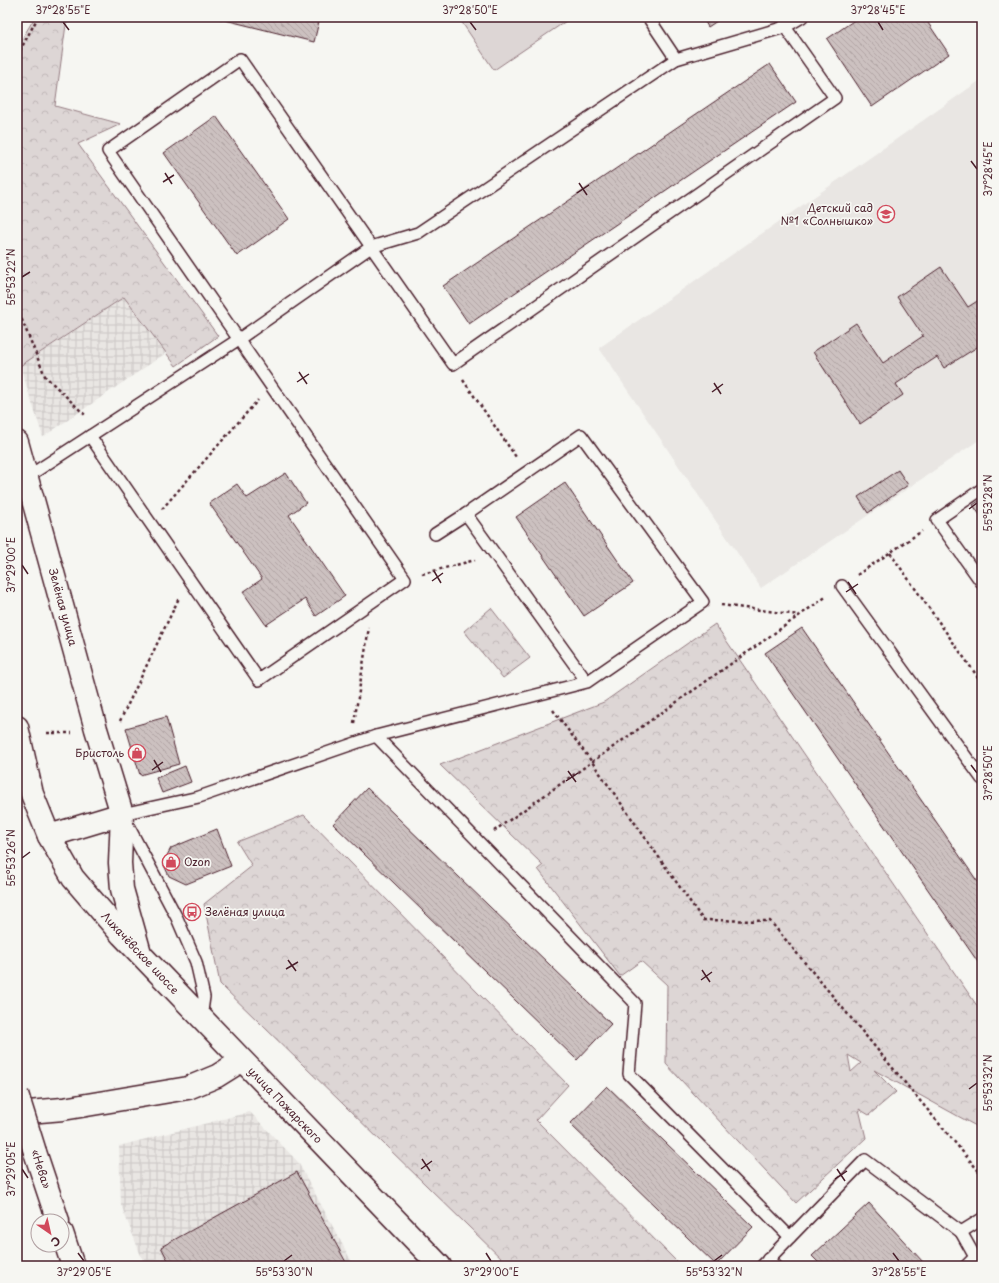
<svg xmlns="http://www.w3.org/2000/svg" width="999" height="1283" viewBox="0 0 999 1283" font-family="'Playpen Sans',sans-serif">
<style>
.built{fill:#e9e6e3}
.industrial{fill:url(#industrial-grid)}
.grass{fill:#ddd6d5;stroke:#947a80}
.forest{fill:url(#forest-crowns);stroke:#947a80;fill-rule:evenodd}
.building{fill:url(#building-back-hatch);stroke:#4a1f2b}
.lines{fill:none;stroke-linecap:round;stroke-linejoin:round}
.service-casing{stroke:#4a1f2b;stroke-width:14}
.minor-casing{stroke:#4a1f2b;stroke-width:25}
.tertiary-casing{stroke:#4a1f2b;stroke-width:25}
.motorway-casing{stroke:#4a1f2b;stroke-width:25}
.path{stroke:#4a1f2b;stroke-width:2.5;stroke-dasharray:3 3;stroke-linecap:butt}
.service{stroke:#f6f6f2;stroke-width:11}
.minor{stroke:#f6f6f2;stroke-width:22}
.tertiary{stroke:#f6f6f2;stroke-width:22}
.motorway{stroke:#f6f6f2;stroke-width:22}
.motorway-bridge-casing{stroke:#4a1f2b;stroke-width:25;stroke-linecap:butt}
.motorway-bridge{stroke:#f6f6f2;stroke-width:22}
.ticks{fill:none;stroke:#4a1f2b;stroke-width:1.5}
.labels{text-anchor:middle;stroke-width:3.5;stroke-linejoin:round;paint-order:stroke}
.poi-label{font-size:11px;fill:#4a1f2b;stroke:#f6f6f2;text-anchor:end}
.street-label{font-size:11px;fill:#4a1f2b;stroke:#f6f6f2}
.neatline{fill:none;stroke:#4a1f2b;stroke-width:1.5}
.ticks-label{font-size:10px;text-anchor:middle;fill:#4a1f2b}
</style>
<defs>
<pattern id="industrial-grid" width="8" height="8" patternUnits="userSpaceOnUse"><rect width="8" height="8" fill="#e9e6e3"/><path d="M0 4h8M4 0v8" fill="none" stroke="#c9c5c3"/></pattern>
<pattern id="forest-crowns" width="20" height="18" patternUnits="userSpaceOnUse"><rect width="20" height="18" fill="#ddd6d5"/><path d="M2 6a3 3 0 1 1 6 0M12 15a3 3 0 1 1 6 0" fill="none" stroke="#bfb7b7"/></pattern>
<pattern id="building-back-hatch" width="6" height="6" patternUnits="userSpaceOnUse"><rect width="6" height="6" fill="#ccc1c0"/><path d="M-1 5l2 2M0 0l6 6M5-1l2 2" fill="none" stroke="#b1a5a5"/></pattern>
</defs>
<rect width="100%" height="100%" fill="#f6f6f2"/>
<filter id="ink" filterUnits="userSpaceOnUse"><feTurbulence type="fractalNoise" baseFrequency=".025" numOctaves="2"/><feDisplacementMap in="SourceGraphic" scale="8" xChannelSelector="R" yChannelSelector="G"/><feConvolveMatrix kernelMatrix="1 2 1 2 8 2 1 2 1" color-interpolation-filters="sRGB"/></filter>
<g filter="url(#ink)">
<path class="built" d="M982,79V438L761,588L599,348Z"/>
<g class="industrial">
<path d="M124,297L166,353L43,437L20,366Z"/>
<path d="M250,1112L298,1162L354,1266H145L121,1205L119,1146Z"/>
</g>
<path class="grass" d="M467,17H572L494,70L461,21Z"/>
<g class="forest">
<path d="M35,17H67L55,106L121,124L78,144L218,336L176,366L124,297L20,366L17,354V47Z"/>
<path d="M491,608L530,658L503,678L464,631Z"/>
<path d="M715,624L982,1013V1125L976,1126L874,1070L896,1092L869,1115L859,1109L866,1138L796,1203L666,1064L667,985L641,961L620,976L538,869L543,865L440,765L604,702ZM848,1055L861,1063L851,1072Z"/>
<path d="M304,815L568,1085L536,1120L681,1266H509L220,984L204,904L252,866L237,842Z"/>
</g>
<g class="building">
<path d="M213,17H320L314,42Z"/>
<path d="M702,17H723L708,27Z"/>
<path d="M859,17H924L949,54L872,107L827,39Z"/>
<path d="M770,64L796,102L469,324L443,286Z"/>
<path d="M216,116L289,219L237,256L164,153Z"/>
<path d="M941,267L968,307L982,298V344L944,368L937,357L896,384L903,395L860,424L813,352L856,323L883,363L923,336L897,297Z"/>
<path d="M898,470L908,485L868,513L858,497Z"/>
<path d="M286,473L306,503L289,515L345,596L316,616L305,599L266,625L243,592L262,579L209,503L237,484L247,498Z"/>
<path d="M565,483L633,583L584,616L516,517Z"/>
<path d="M982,499V518L973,505Z"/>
<path d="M802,628L982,888V968L765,653Z"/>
<path d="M166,717L179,764L140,775L126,728Z"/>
<path d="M185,766L191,782L162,793L156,778Z"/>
<path d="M367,788L611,1024L577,1060L333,824Z"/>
<path d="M217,829L231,866L186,884L169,876L163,863L171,848Z"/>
<path d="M607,1086L753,1227L716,1265L570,1124Z"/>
<path d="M297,1172L348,1266H171L161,1247Z"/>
<path d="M869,1203L923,1262L918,1266H822L812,1256Z"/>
</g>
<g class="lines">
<defs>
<g id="service">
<path d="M648,17L676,59"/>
<path d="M90,436L259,680L405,579L108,151L240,59L453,364L835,98L785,27V17"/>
<path d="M27,477L239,339L371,247L418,233L676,59L785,27L802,17"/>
<path d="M982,489L937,520L982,583"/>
<path d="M435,534L466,514"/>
<path d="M842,586L982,779"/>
<path d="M376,736L635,1003L629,1074L790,1237"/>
<path d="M201,1018L204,997L196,962L177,918L122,814L199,797L376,736L587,682L703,602L581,435L466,514L587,682"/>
<path d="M982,1219L961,1232L975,1257L982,1265"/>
<path d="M768,1259L775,1266"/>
<path d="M762,1266L865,1160L961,1232"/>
<path d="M966,1266L975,1257"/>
</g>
<g id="minor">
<path d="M17,442L96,729L122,814L120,863L122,889L140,953"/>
<path d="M49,836L122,814"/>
</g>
<g id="tertiary">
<path d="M17,727L32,794L49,836L73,878L122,935L440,1266"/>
<path d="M17,1113L63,1109L188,1088L217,1076L241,1061"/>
</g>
<g id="motorway">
<path d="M35,1152L58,1221"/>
<path d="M62,1233L73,1266"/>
</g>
</defs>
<use href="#service" class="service-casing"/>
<use href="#minor" class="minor-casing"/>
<use href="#tertiary" class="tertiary-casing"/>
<use href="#motorway" class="motorway-casing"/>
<g class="path">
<path d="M17,56L38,17"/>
<path d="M17,308L45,376L86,416"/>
<path d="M463,380L516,457"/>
<path d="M162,509L258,400"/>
<path d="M890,553L982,683"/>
<path d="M422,574L475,560"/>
<path d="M857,575L922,531"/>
<path d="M721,605L799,615"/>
<path d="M553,710L592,762L703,920L770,921L982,1175"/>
<path d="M120,721L179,598"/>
<path d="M354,723L369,627"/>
<path d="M47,733H72"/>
<path d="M494,831L827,596"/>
</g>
<use href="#service" class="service"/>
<use href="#minor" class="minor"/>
<use href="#tertiary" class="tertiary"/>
<use href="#motorway" class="motorway"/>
<defs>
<path id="motorway-bridge" d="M17,1094L35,1152"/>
</defs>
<use href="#motorway-bridge" class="motorway-bridge-casing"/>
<use href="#motorway-bridge" class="motorway-bridge"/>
</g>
</g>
<path class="ticks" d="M63,22L69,30M470,22L476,30M878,22L883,30M971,161L977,169M165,173L172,184M163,182L174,175M579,183L587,195M577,193L589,185M22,277L30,272M299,372L307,384M297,382L309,374M714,383L721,394M712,392L723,384M969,509L977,503M22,565L28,574M434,571L441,583M432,581L443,573M848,582L856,594M846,592L858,584M154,760L161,772M971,765L977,773M152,770L163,762M568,771L576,782M566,781L578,773M22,858L30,852M288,960L296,971M286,969L298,962M702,970L710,982M701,980L712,972M969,1089L977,1083M422,1159L430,1171M22,1169L28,1178M421,1169L432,1161M837,1169L845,1181M835,1179L847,1171M78,1253L84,1261M486,1253L491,1261M893,1253L899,1261M284,1261L292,1255M714,1261L722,1255"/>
<defs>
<symbol id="school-ring" viewBox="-11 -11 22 22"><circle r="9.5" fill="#f6f6f2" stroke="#d1495b" stroke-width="1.5"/><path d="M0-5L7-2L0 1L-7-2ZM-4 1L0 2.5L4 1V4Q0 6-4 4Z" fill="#d1495b"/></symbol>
<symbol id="shop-ring" viewBox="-11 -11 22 22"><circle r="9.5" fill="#f6f6f2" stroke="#d1495b" stroke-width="1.5"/><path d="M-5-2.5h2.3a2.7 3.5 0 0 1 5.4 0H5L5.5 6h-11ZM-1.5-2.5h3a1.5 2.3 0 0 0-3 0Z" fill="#d1495b"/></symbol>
<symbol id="bus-ring" viewBox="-11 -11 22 22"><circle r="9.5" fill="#f6f6f2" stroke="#d1495b" stroke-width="1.5"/><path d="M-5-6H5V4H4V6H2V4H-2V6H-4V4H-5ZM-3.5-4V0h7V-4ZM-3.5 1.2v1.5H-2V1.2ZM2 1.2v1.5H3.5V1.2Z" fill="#d1495b"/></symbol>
</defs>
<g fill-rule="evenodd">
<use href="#school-ring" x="876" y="204" width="20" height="20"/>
<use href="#shop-ring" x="127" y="743" width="20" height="20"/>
<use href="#shop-ring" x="161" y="852" width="20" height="20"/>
<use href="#bus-ring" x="182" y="902" width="20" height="20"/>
</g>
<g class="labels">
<g class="poi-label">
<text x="873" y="212">Детский сад<tspan x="873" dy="13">№1 «Солнышко»</tspan></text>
<text x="124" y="757">Бристоль</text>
<text x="184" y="866" text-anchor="start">Ozon</text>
<text x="205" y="916" text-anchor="start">Зелёная улица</text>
</g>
<g class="street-label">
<text transform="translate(63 607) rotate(75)" y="4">Зелёная улица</text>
<text transform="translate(140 953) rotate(47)" y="4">Лихачёвское шоссе</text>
<text transform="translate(285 1105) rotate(46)" y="4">улица Пожарского</text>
<text transform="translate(41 1169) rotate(72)" y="4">«Нева»</text>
</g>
</g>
<rect width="999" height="1283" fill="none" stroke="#f6f6f2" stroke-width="44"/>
<g transform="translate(50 1233) rotate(146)"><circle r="19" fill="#f6f6f2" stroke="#b1a0a2"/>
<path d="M0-3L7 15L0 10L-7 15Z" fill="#d1495b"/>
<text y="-6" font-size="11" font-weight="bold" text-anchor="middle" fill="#4a1f2b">С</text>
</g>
<rect x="22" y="22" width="955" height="1239" class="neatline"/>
<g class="ticks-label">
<text x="63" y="14">37°28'55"E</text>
<text x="470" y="14">37°28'50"E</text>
<text x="878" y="14">37°28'45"E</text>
<text transform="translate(988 169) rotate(-90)" y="4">37°28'45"E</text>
<text transform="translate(11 277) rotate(-90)" y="4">55°53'22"N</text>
<text transform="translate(988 503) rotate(-90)" y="4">55°53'28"N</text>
<text transform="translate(11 565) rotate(-90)" y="4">37°29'00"E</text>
<text transform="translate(988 773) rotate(-90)" y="4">37°28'50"E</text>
<text transform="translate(11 858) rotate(-90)" y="4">55°53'26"N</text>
<text transform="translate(988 1083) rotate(-90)" y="4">55°53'32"N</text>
<text transform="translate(11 1169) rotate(-90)" y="4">37°29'05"E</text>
<text x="84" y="1276">37°29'05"E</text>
<text x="284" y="1276">55°53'30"N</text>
<text x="491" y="1276">37°29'00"E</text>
<text x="714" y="1276">55°53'32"N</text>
<text x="899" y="1276">37°28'55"E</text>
</g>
</svg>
